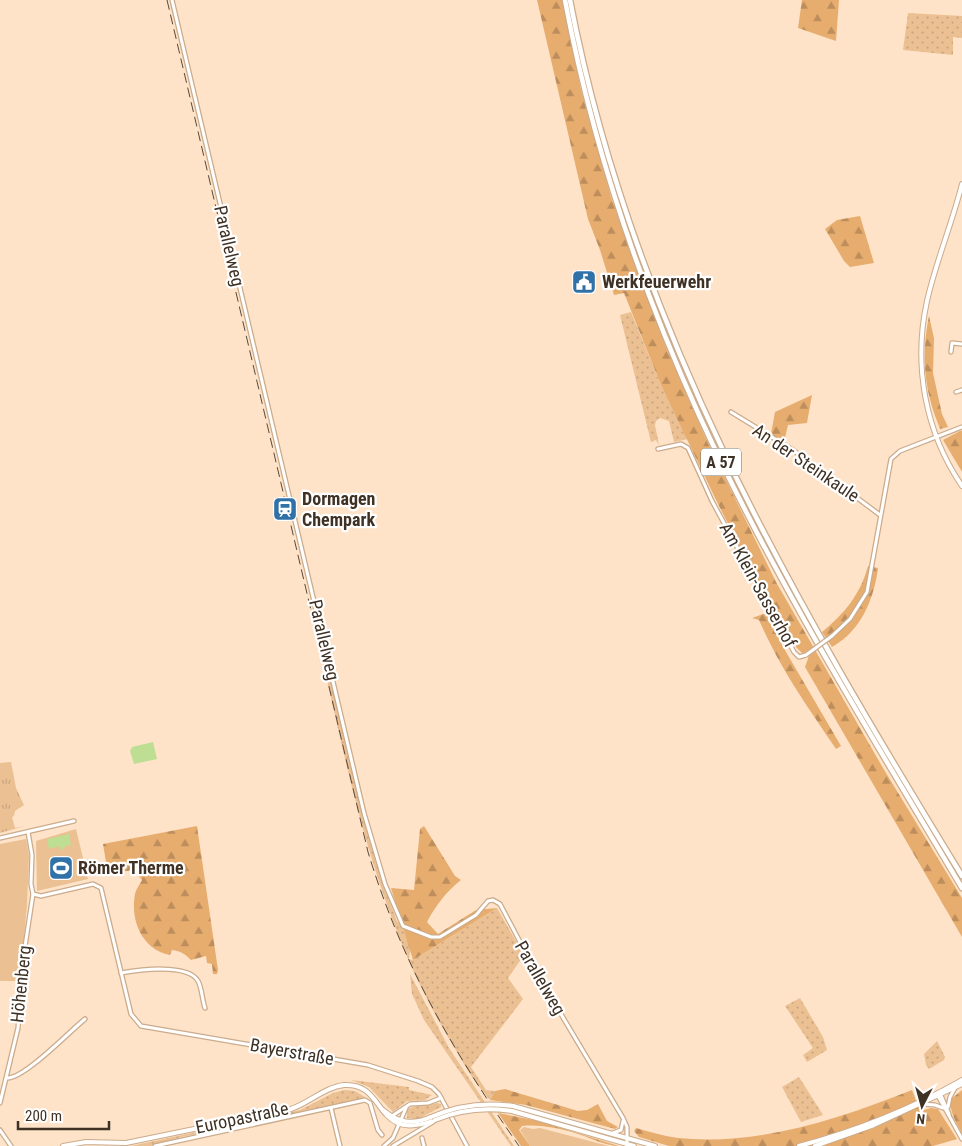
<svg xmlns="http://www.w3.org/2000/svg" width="962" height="1146" viewBox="0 0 962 1146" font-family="'Roboto Condensed',sans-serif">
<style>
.grass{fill:url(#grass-dots)}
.forest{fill:url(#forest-firs)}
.park{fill:url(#park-tufts)}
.garden{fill:#ebc093}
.water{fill:#bede93}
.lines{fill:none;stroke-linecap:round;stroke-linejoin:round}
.minor-casing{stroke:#cbab8b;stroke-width:5.5}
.major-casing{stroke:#cbab8b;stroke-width:6}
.highway-casing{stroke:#cbab8b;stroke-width:7}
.minor{stroke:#fff;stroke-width:3}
.major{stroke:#fff;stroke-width:4}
.highway{stroke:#fff;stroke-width:4.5}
.rail{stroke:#58493a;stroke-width:1;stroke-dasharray:10 5;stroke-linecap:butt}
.minor-bridge-casing{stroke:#cbab8b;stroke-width:5.5;stroke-linecap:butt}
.major-bridge-casing{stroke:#cbab8b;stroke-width:6;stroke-linecap:butt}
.minor-bridge{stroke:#fff;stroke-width:3}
.major-bridge{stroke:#fff;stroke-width:4}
.labels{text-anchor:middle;stroke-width:4.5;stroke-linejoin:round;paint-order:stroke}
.shield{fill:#fff;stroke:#797066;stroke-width:1}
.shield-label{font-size:16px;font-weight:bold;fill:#3f3225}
.street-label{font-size:18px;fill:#3f3225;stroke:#fff}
.poi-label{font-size:18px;font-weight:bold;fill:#3f3225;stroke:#fff;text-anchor:start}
</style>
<defs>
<pattern id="grass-dots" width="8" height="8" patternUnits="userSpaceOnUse" patternTransform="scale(1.25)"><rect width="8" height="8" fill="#ebc093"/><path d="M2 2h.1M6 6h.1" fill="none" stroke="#cba57f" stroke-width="1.8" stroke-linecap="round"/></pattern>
<pattern id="forest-firs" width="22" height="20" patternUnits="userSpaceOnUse" patternTransform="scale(1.25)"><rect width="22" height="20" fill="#e7ad6f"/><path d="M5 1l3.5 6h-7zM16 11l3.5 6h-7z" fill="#bd8d5b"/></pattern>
<pattern id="park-tufts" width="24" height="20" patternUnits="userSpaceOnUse" patternTransform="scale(1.25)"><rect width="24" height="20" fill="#ebc093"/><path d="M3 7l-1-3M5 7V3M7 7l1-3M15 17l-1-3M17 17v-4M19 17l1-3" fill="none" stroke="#cba57f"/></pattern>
</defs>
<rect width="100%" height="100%" fill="#fee3c8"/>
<g class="grass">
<path d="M908,13L962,16V38L953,37V55L903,50Z"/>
<path d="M631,312L661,385L688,439L674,442L669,421L660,418L656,421L655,425L659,445L656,440L651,442L620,315Z"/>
<path d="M315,608L363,813L383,884L397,921L404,929L413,932L409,959L413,960L497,908L524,955L508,978L523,999L471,1067L486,1090L495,1091L490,1100C473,1082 461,1058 448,1037C370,906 345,755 311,609Z"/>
<path d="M410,974L449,1048L514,1146H511L424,1020L412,994Z"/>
<path d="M800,998L823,1037L827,1050L807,1062L803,1055L813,1048L785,1006Z"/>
<path d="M937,1041L945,1057L944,1060L929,1069L926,1065L924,1054Z"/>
<path d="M799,1077L823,1115L801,1122L782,1087Z"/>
<path d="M351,1080L409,1087V1090L432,1095L425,1100L407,1101L393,1112L369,1087Z"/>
<path d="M344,1090L355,1091L368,1099L181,1137L151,1146H94H131L300,1110L333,1093Z"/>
<path d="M437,1103L441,1104V1107L418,1119L432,1115L419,1120L407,1118V1110C412,1105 427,1106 437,1103Z"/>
</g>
<g class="forest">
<path d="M537,0H562L581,90L611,197L666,347L707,441L776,582L883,768L962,898V937L805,667L811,650L802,653L796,647L763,593L717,502L661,385L624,293L614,295L600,250L588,219Z"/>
<path d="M802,0H839L836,41L798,28Z"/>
<path d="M860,216L874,263L850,267L844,261L825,229L837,220Z"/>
<path d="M929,316L934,338L933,373L942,414L948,427L940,429C937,420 933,412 931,403C923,375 923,344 929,316Z"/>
<path d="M812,395L807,423L788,425L784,442L771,434L775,412Z"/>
<path d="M960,431H962V472L943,440Z"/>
<path d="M868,566L878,568C874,599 861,631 832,647L822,632C845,613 860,595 868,566Z"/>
<path d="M766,613L786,652L841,746L836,749C806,704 781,670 759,620L752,618Z"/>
<path d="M197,826L218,970L217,974H213L212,964L207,963L206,956L191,960C185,954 181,951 172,950L170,955C142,950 130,920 135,894C136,889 140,884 142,880L133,870L108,874L103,844Z"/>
<path d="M424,826L455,876L461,880C446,892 436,905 427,922L438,934L476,910L497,908L413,960L391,888L414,890L420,829Z"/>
<path d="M505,1089L578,1111L587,1110L598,1104L607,1121L618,1127L615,1129L526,1105L490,1100L495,1091Z"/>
<path d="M912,1090L920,1111L931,1108L938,1109L957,1139L933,1146H669L639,1137L634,1131L636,1128C650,1132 664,1136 678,1138C759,1146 839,1119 912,1090Z"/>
<path d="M962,1090V1133C956,1123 950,1112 950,1100Z"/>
<path d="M498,1113L539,1121L619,1146C606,1146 593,1139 581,1135C563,1129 541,1124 522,1126L519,1130L530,1146H521Z"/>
</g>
<path class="park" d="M11,762L16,788L24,805L15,811L14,816L12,817L15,828L25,826L0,833V763Z"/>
<g class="garden">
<path d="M76,829L88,879L37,891L36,841Z"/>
<path d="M26,839L29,856L27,905L20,981H0V844Z"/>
<path d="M524,1127L533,1129L540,1128L609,1146H530L520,1130Z"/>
</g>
<g class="water">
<path d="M153,742L157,759L134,764L130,751L132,747Z"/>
<path d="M69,834L71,846L67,845L61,851L60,846L49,849L47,839Z"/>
</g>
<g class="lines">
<defs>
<g id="minor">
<path d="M172,0L364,813L385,884L403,926L431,937H440L476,915L488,901L493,900L500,904L537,974L623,1118L627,1127V1146"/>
<path d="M951,352L952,343L962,344"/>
<path d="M956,392L962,390"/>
<path d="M731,412L793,450L880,515"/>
<path d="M658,449L681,444L688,448L712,501L794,652L799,657L806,655"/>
<path d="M832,636L850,619L867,592L891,459L900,451L962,427"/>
<path d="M28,832L32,855L31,884L33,894"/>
<path d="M0,838L74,821"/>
<path d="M33,894L41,896L93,884L101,888L131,1014L141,1026L368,1065L418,1081L432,1087L439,1094L467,1146"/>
<path d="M121,973C138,970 188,963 198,981C202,988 202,999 205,1008"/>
<path d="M7,1078C24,1079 70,1031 85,1019"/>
<path d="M940,1093L949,1114"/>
<path d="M937,1094L962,1139"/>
<path d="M0,1103L18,1028L24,953L33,894"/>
<path d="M922,1104L935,1105L943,1108"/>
<path d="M948,1107L950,1097L955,1088"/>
<path d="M331,1108L340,1146"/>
<path d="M392,1116L410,1104L428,1103L441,1098"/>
<path d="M0,1130L11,1146"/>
<path d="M613,1133L621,1130L623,1121"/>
<path d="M422,1138L424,1146"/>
<path d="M155,1146L365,1100L370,1103L378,1130L382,1135"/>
<path d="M384,1146L393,1138L406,1108"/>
<path d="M393,1146L433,1122"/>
</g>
<g id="major">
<path d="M962,184C952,224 936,261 927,301C913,365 925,432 962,486"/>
<path d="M513,1106L655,1146"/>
<path d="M383,1110C399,1123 412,1125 431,1117"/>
<path d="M512,1111L634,1146"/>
<path d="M63,1146L86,1142L126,1143L291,1109C309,1103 325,1087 344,1085C388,1082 373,1144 435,1120"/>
<path d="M799,1146C855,1131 911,1109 962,1080"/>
<path d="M815,1146L874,1125L962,1084"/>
</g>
<g id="highway">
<path d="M565,0C592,143 639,283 699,415C774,579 870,733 962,888"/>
<path d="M570,0C632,325 792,598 962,876"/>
</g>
</defs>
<use href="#minor" class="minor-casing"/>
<use href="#major" class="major-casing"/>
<use href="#highway" class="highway-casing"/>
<use href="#minor" class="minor"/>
<use href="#major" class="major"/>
<use href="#highway" class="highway"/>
<path class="rail" d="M167,0L368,852C402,964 452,1050 519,1146"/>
<defs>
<path id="minor-bridge" d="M806,655L832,636"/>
<g id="major-bridge">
<path d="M431,1117C458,1105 484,1102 513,1106"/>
<path d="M435,1120C461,1109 485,1107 512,1111"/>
</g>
</defs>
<use href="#minor-bridge" class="minor-bridge-casing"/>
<use href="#major-bridge" class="major-bridge-casing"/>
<use href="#minor-bridge" class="minor-bridge"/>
<use href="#major-bridge" class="major-bridge"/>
</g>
<defs>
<symbol id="civic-square" viewBox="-11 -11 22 22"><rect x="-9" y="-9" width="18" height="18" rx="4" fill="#3071a7" stroke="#fff"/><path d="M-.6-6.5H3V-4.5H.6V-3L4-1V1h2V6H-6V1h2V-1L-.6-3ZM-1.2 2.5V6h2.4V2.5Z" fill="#fff"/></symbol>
<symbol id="station-square" viewBox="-11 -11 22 22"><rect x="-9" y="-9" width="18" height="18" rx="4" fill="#3071a7" stroke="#fff"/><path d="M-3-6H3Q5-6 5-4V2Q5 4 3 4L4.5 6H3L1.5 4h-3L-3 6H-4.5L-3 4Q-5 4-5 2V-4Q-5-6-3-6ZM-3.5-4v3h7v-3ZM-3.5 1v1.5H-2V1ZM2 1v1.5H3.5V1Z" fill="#fff"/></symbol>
<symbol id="stadium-square" viewBox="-11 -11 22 22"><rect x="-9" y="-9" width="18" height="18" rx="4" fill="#3071a7" stroke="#fff"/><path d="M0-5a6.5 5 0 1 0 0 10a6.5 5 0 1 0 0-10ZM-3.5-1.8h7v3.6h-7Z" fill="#fff"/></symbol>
</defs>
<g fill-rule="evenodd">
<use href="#civic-square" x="570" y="268" width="28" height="28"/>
<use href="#station-square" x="271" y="495" width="28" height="28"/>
<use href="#stadium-square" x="47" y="854" width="28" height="28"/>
</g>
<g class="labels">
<rect class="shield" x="701" y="448.5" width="40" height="27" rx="4"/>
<g class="shield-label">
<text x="721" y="468">A 57</text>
</g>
<g class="street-label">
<text transform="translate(229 246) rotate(77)" y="6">Parallelweg</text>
<text transform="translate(806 463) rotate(34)" y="6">An der Steinkaule</text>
<text transform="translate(758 585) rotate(61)" y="6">Am Klein-Sasserhof</text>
<text transform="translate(324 640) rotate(77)" y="6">Parallelweg</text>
<text transform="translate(540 978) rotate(60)" y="6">Parallelweg</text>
<text transform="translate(21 984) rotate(-84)" y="6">Höhenberg</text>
<text transform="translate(292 1052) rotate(10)" y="6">Bayerstraße</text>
<text transform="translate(242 1118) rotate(-12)" y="6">Europastraße</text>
</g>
<g class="poi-label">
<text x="602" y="288">Werkfeuerwehr</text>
<text x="302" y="505">Dormagen<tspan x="302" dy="21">Chempark</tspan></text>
<text x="78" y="874">Römer Therme</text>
</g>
</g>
<g transform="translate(922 1106) rotate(186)" stroke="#ffffff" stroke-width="4" paint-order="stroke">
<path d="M0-4L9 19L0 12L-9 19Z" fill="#3f3225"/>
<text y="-8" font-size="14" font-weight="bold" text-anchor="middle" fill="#3f3225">N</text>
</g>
<path d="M18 1121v8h91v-8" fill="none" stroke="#3f3225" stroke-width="2.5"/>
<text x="25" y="1121" font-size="15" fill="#3f3225" stroke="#ffffff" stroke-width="4" paint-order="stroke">200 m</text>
</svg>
